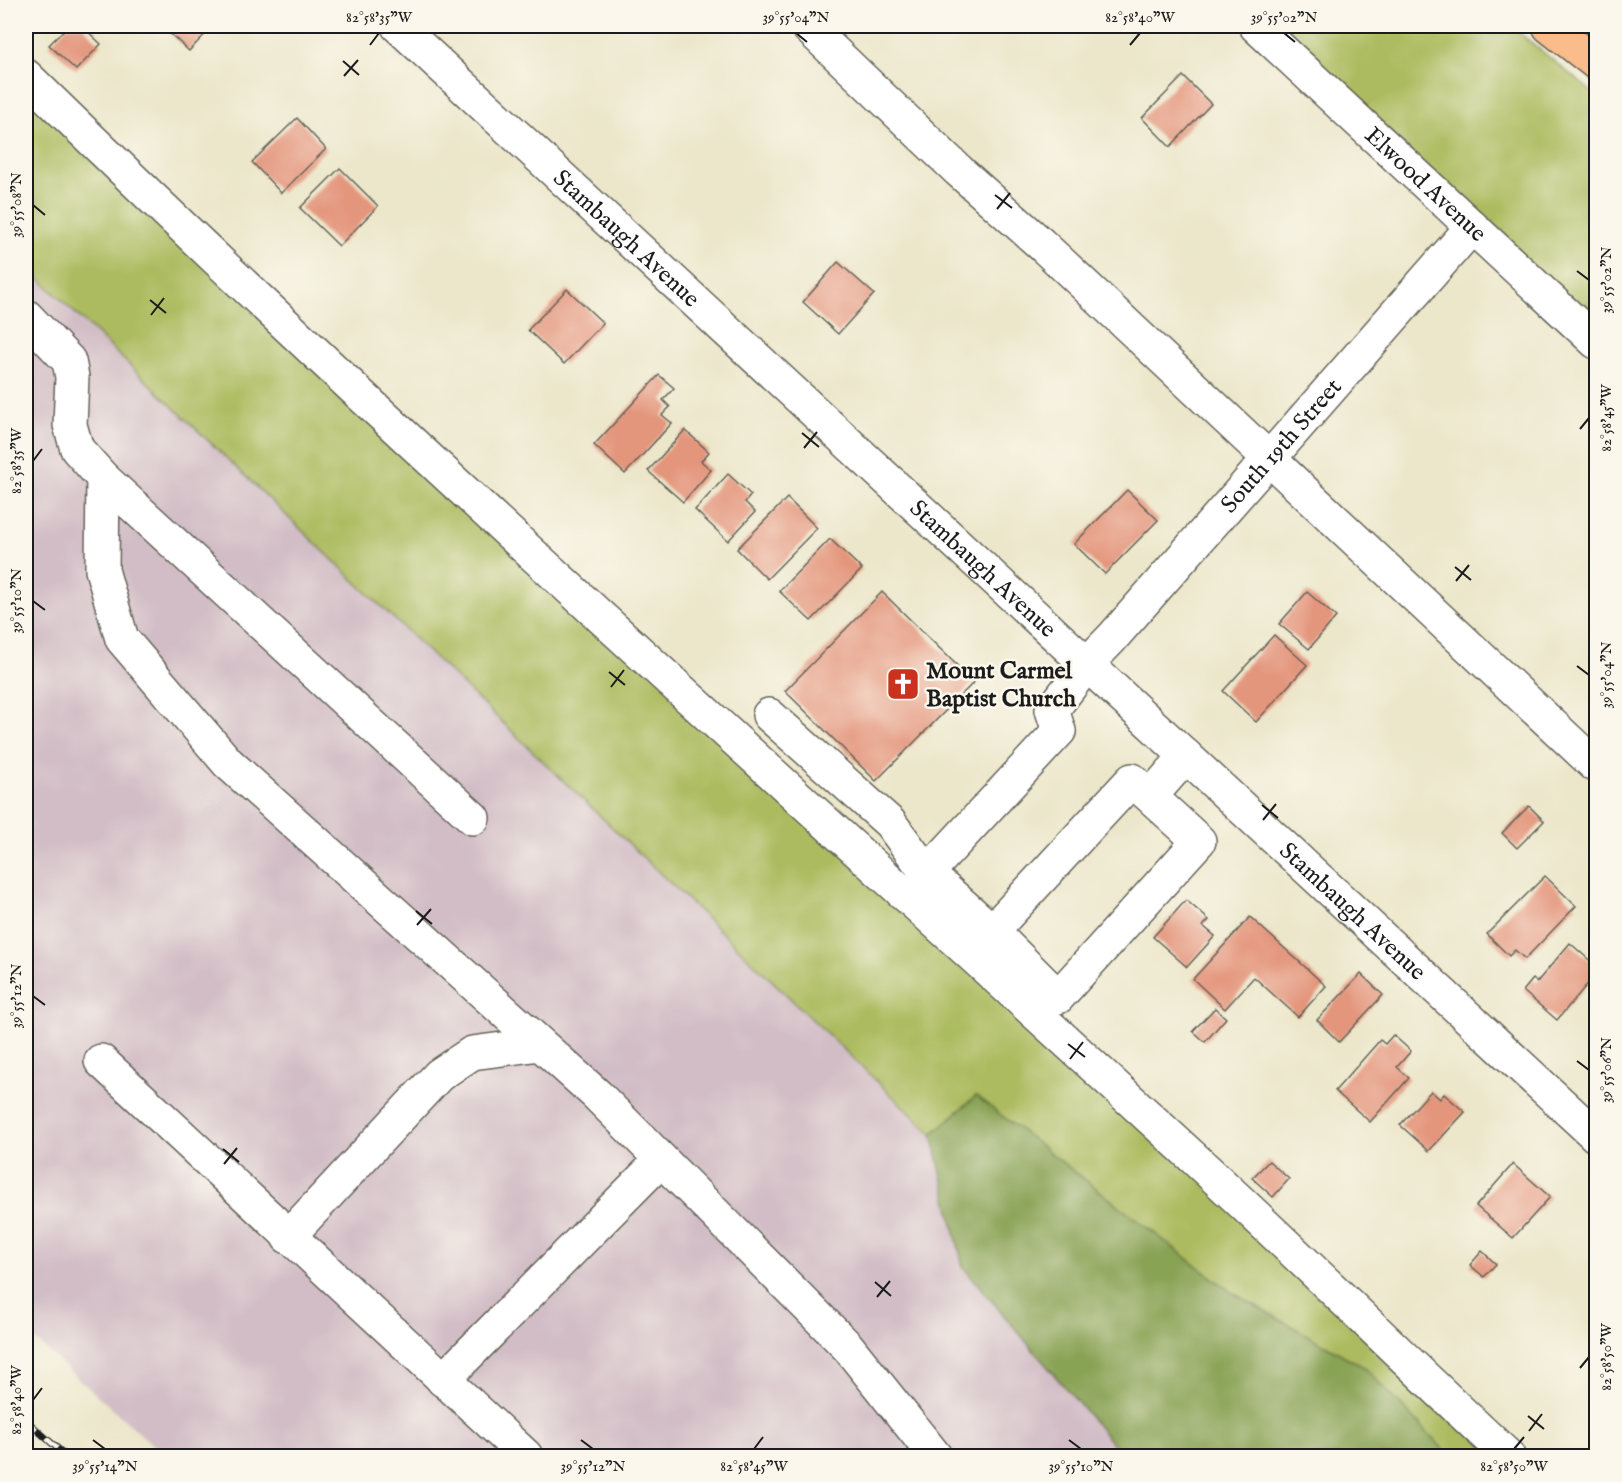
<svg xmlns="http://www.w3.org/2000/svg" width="1622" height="1482" viewBox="0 0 1622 1482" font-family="'IM FELL English',serif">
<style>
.industrial{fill:#d2bdc6}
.green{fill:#acbb5e;stroke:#646c3d;stroke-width:1.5}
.forest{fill:#89a355;stroke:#526038;stroke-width:1.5}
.building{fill:#e4967d}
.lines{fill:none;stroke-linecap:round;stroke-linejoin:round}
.minor-casing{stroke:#656359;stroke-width:36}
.highway-casing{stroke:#656359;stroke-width:36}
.minor{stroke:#fff;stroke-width:33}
.highway{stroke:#f9bc8a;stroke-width:33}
.rail-casing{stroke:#1c1c1c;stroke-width:7}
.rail{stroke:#fbf7ec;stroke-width:4.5;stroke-dasharray:14;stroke-linecap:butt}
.ticks{fill:none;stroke:#1c1c1c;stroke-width:2}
.labels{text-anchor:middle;stroke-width:5;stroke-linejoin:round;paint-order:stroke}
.street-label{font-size:24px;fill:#1c1c1c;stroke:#fbf7ec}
.poi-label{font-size:24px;font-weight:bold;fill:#1c1c1c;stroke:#fbf7ec;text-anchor:start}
.neatline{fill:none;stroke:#1c1c1c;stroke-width:2}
.ticks-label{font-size:15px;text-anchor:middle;fill:#1c1c1c}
</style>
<rect width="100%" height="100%" fill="#fbf7ec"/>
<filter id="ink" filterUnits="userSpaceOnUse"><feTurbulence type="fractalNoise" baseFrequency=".0167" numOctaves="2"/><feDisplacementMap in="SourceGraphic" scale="12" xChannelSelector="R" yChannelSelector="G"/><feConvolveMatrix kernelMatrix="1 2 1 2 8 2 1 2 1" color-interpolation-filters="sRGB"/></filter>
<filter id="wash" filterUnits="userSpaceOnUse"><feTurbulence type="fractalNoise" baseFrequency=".008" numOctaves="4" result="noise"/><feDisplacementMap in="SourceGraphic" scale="24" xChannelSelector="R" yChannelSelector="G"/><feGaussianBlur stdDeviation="1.35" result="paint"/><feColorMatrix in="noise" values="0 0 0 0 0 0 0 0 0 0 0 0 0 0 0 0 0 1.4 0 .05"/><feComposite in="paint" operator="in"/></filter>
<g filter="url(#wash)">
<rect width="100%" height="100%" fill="#ece7cb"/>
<path class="industrial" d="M26,266L932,1134L963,1267L1123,1456H165L26,1332Z"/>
<g class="green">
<path d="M1275,26H1511L1596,95V324Z"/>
<path d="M26,75L1506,1456H1450L1364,1367L1231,1292L976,1096L932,1134L26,266Z"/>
</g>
<path class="forest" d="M976,1096L1231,1292L1364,1367L1450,1456H1123L963,1267L932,1134Z"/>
<g id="blocks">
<g class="building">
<path d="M68,26H82L101,44L76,70L49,45Z"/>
<path d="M162,26H213L189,51Z"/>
<path d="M1183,76L1211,104L1170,147L1142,118Z"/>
<path d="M297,118L326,149L281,193L252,162Z"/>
<path d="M340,168L378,206L339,246L300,208Z"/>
<path d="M838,262L874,294L838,334L803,302Z"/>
<path d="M567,289L603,323L564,364L528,330Z"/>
<path d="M659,375L674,388L663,400L670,407L662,415L672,423L625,474L594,445Z"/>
<path d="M685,430L709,452L701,461L711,470L683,502L648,471Z"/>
<path d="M728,474L751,495L745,502L755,512L728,541L695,510Z"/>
<path d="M1127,490L1158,520L1105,574L1074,544Z"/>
<path d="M787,498L817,528L767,579L737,549Z"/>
<path d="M830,539L862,569L811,621L779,591Z"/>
<path d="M882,592L974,682L876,781L785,691Z"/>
<path d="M1307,592L1336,617L1309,649L1279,624Z"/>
<path d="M1274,635L1307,665L1256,722L1223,691Z"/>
<path d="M1529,806L1544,821L1517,848L1502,833Z"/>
<path d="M1545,876L1576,906L1525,959L1515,950L1509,956L1487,934Z"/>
<path d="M1186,900L1209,920L1203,926L1215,936L1187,967L1153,937Z"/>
<path d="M1250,917L1326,986L1298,1017L1254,977L1225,1009L1193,979Z"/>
<path d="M1570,943L1596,966V974L1557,1020L1523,991L1533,979L1537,982Z"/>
<path d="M1361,974L1383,995L1339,1042L1317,1020Z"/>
<path d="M1215,1008L1226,1018L1205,1042L1193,1031Z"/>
<path d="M1393,1035L1411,1051L1397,1067L1409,1078L1370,1122L1335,1091L1380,1040L1385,1044Z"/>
<path d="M1431,1091L1440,1099L1444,1094L1465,1112L1429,1151L1400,1125Z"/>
<path d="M1269,1161L1289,1179L1273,1197L1252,1178Z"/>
<path d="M1513,1164L1550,1197L1513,1238L1476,1206Z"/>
<path d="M1482,1251L1496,1264L1484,1277L1470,1265Z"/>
</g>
</g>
</g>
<g filter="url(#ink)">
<use href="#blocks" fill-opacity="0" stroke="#656359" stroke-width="1.5"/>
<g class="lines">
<defs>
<g id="minor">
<path id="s1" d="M398,26L1596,1136"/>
<path d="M807,26L959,171L1041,244L1596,766"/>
<path id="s2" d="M1256,26L1596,342"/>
<path d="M26,76C407,448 806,802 1198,1162C1303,1259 1404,1359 1508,1456"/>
<path d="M26,316L69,361L72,377L70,425L77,449L103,478L473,818"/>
<path d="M103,478L102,570L122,639L228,763L597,1095L848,1347L935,1456"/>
<path d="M769,715L890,823L927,873L992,931L1058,997L1199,841L1132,780L992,931"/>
<path d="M1151,796L1186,756"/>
<path id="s3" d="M927,873L1059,731L1052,710L1088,663L1112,638L1472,227"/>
<path d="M101,1061L526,1456"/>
<path d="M288,1237L439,1075L472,1053L540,1044"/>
<path d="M443,1380L661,1160"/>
</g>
<path id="highway" d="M1549,26L1596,63"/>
</defs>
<use href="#minor" class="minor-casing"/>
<use href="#highway" class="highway-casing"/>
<use href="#minor" class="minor"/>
<use href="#highway" class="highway"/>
<defs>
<g id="rail">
<path d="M26,1420L66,1456"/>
<path d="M26,1447L35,1456"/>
</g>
</defs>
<use href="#rail" class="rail-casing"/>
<use href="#rail" class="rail"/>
</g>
</g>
<path class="ticks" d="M796,33L807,42M1284,33L1295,42M370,45L379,33M1130,45L1140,33M343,61L359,75M344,76L358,60M995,195L1012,208M33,205L45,215M997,209L1010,193M1577,271L1589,280M150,300L166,313M151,315L164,298M1580,429L1589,418M802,433L819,447M804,448L817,432M33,461L42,449M1455,567L1471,580M1456,581L1469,565M33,601L45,610M1577,666L1589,675M609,672L625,685M611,687L624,670M1262,805L1278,818M1263,820L1276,804M416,911L432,924M417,925L431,909M33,996L45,1005M1068,1044L1085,1057M1070,1059L1083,1042M1577,1061L1589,1070M223,1149L239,1162M224,1164L237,1148M875,1282L891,1296M877,1297L890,1281M1580,1368L1589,1357M33,1400L42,1388M1528,1416L1544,1429M1529,1431L1542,1414M93,1440L105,1449M581,1440L593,1449M1069,1440L1081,1449M754,1449L763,1437M1514,1449L1524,1437"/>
<defs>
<symbol id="church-square" viewBox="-11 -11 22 22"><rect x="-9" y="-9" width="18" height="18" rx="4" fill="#c8321e" stroke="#fbf7ec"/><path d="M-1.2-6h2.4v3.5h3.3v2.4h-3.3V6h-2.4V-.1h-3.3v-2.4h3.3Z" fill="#fff"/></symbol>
</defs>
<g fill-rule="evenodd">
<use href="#church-square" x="884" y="665" width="38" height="38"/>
</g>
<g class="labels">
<g class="street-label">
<text dy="8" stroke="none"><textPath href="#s2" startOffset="232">Elwood Avenue</textPath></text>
<text dy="8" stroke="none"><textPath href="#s1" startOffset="312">Stambaugh Avenue</textPath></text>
<text dy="8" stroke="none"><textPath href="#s3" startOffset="566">South 19th Street</textPath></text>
<text dy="8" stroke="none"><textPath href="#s1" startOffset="798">Stambaugh Avenue</textPath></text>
<text dy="8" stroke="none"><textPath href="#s1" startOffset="1302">Stambaugh Avenue</textPath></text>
</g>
<g class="poi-label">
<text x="926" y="678">Mount Carmel<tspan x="926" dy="28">Baptist Church</tspan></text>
</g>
</g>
<rect width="1622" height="1482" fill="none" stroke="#fbf7ec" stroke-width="66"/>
<rect x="33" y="33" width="1556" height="1416" class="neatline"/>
<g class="ticks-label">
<text x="379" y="22">82°58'35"W</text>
<text x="796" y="22">39°55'04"N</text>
<text x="1140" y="22">82°58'40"W</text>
<text x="1284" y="22">39°55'02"N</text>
<text transform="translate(16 205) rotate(-90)" y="5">39°55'08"N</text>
<text transform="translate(1606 280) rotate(-90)" y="5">39°55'02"N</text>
<text transform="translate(1606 418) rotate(-90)" y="5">82°58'45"W</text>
<text transform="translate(16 461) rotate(-90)" y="5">82°58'35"W</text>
<text transform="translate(16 601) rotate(-90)" y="5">39°55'10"N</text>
<text transform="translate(1606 675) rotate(-90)" y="5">39°55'04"N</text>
<text transform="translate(16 996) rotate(-90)" y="5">39°55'12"N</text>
<text transform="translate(1606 1070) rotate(-90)" y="5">39°55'06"N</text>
<text transform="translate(1606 1357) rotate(-90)" y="5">82°58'50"W</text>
<text transform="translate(16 1400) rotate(-90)" y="5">82°58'40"W</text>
<text x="105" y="1471">39°55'14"N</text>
<text x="593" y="1471">39°55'12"N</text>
<text x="754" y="1471">82°58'45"W</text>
<text x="1081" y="1471">39°55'10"N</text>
<text x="1514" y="1471">82°58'50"W</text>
</g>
</svg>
